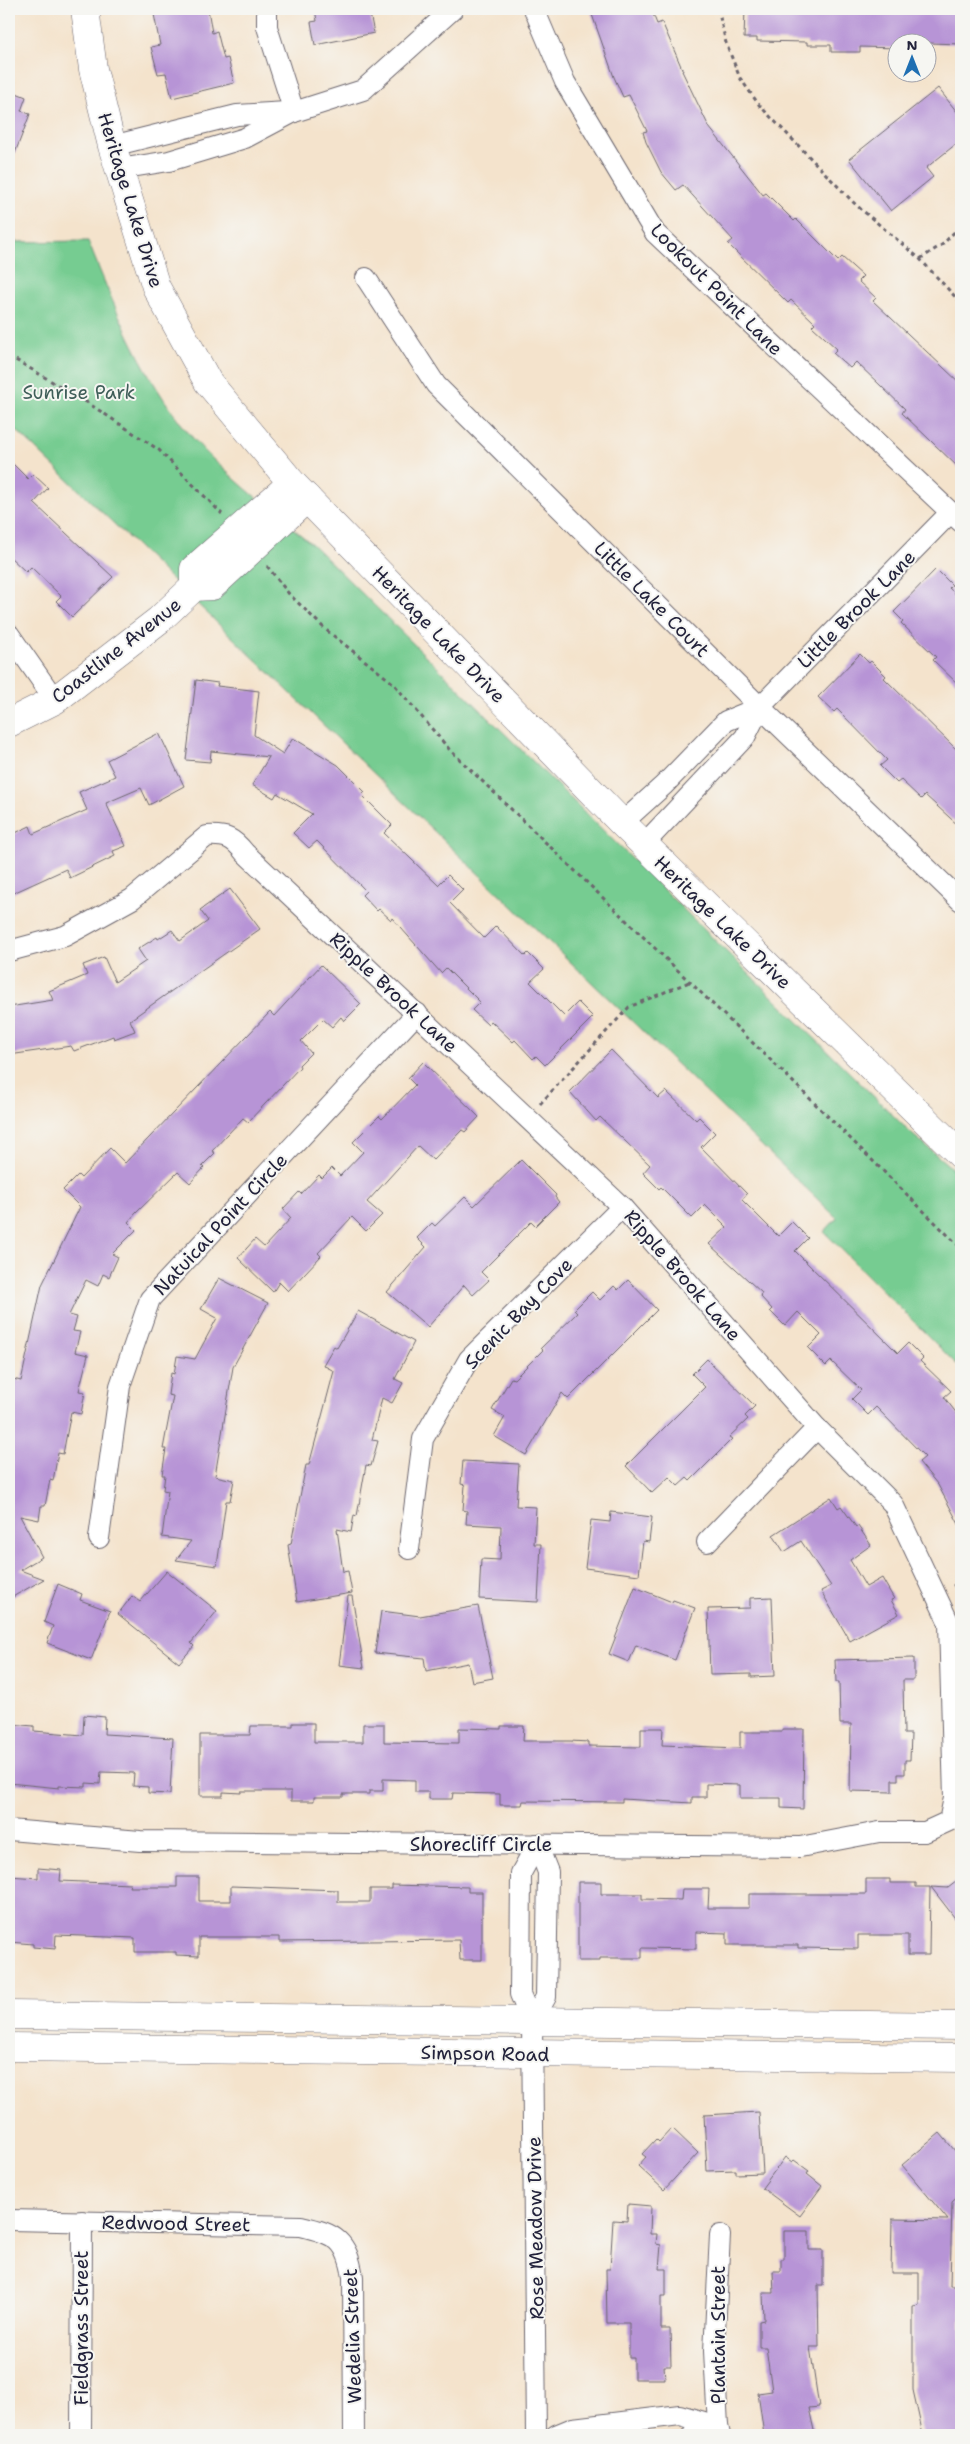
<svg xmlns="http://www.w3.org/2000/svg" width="970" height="2444" viewBox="0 0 970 2444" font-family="'Shantell Sans',sans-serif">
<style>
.green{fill:#76cc91;stroke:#4c7766}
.building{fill:#b794d6}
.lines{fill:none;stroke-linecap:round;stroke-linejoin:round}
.street-casing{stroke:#6c666e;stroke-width:22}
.secondary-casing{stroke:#6c666e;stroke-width:29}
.path{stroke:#6c666e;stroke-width:3;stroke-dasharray:4 4;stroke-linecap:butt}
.street{stroke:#fff;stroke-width:20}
.secondary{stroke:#fff;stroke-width:28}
.labels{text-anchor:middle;stroke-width:4;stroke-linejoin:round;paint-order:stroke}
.street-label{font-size:19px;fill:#22223b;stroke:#f6f6f2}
.park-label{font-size:19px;fill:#3f5e59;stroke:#f6f6f2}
</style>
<rect width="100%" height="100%" fill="#f6f6f2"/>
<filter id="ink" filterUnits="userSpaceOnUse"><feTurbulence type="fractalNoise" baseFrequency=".02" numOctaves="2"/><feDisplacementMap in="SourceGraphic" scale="10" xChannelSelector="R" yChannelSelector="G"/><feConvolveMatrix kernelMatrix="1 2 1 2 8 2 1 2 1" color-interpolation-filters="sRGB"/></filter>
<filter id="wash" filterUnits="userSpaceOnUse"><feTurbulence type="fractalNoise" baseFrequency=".0096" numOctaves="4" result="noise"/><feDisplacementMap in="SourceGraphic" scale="20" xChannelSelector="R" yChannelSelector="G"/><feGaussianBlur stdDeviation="1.12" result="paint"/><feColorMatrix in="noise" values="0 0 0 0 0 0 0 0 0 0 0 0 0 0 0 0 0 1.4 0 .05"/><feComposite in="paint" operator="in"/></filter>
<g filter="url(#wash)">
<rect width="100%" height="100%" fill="#f4e3cc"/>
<path class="green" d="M88,241C119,319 154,405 217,463C248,492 281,518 313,545L913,1135L961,1176V1369L824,1232L837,1218L9,423V242Z"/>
<g id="blocks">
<g class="building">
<path d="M153,9H208L212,33L217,31L224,59L228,58L234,83L172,98L166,73L158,74L151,47L160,45Z"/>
<path d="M315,9H369L374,33L315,45L311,22L317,21Z"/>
<path d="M590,9H651L657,24L662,22L683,71H682L709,127L763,195L766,193L794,221L796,219L838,261L842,257L863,276L858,281L876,298L873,301L961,384V470L902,413L905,409L856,362L850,368L833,353L837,349L812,326L815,323L791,300L788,303L728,244L733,240L683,185L676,190L661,172L646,142L643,132L647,131L629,95L623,97L614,77Z"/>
<path d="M745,9H961V44L898,42V48L860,47V52H831V45H807V42L757,41V38H744Z"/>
<path d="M938,88L961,117V140L926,168L933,177L891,211L849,159Z"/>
<path d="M9,90L26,97L21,111L30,114L10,166Z"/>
<path d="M9,460L28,479L33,474L48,488L34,503L113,577L72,617L56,601L61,596L31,567L26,572L9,556Z"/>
<path d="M936,569L952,585L949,588L961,599V687L933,660L936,657L901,623L903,621L894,612Z"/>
<path d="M860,654L869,663L871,661L886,676L884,678L961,754V828L925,795L921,799L901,780L897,783L880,766L887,760L837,709L834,712L818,697Z"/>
<path d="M196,680L218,683L217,686L259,691L254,735L283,754L293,738L338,765L365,792L362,795L392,825L384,833L438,885L448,875L463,890L450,903L484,938L496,926L525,956L528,953L544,969L530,982L564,1016L578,1002L593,1017L545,1065L536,1056L533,1059L515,1040L513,1042L491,1021L488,1025L472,1010L480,1002L446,968L441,973L392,918L391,920L379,909L377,911L362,895L366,891L317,841L309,848L293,833L312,814L277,793L274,798L252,785L269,757L211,751L210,762L186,760Z"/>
<path d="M159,733L184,786L149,805L141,788L106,803L126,846L113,851L115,856L70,878L66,869L9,895V836L30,826L33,834L87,810L79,792L115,776L107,760Z"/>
<path d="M230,889L260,929L130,1020L135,1031L114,1039L113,1036L74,1051L71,1046L9,1055V1007L53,1000L49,991L87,975L83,965L104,957L115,982L146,961L138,949L157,937L158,939L172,930L180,941L208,921L200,910Z"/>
<path d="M321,965L361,1004L344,1021L341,1017L332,1027L323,1019L301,1041L311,1053L299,1065L300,1067L248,1122L243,1118L212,1151L215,1153L202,1166L204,1168L190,1183L178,1172L136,1213L128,1222L136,1230L112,1254L118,1257L109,1277L103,1274L98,1286L86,1280L69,1315L77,1317L73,1331L80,1332L75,1352L88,1355L79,1391L85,1392L81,1414L71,1412L63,1454L58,1453L53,1481L50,1480L45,1506H41L39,1520L20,1516L42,1557L20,1570L44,1579L9,1599V1378L21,1381L42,1285L80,1207L63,1190L78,1175L81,1178L110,1148L125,1163L270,1012L274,1016Z"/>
<path d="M611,1050L658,1098L666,1091L696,1120L699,1117L715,1133L701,1147L747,1194L742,1200L778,1236L792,1222L808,1238L795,1251L898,1353L908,1343L923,1358L920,1361L951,1391L944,1397L961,1419V1528L938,1485L919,1462L925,1457L876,1407L868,1415L852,1399L861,1390L831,1361L826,1366L808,1348L821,1335L798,1312L785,1326L770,1311L772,1309L760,1296L762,1293L709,1244L727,1227L705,1205L692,1218L661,1187L659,1189L643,1173L650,1165L600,1117L596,1121L570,1092Z"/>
<path d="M423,1062L479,1117L465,1132L462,1130L433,1160L418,1146L367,1202L382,1215L366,1231L352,1217L318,1253L321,1256L288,1291L279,1282L273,1292L238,1258L255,1239L264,1247L291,1218L283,1209L299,1192L301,1194L319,1175L322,1178L332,1168L340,1176L363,1152L353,1142L379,1116L382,1119L415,1085L408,1078Z"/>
<path d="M521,1160L556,1195L555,1197L559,1202L535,1226L531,1222L481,1272L489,1280L473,1295L464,1285L428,1327L387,1292L426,1247L417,1238L432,1223L435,1226L465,1197L474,1206Z"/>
<path d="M219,1278L268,1303L233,1367L215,1476L234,1480L230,1501H226L217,1566L176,1560L191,1541L162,1537L168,1491L163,1490L165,1475H162L166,1449H163L173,1396L168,1395L171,1373L174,1374L177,1356L195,1359L217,1318L201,1309Z"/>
<path d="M628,1280L657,1310L568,1399L562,1393L526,1455L494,1436L505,1417L492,1410L511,1378L514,1379L543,1350L541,1348L577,1313L574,1310L592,1292L600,1300L614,1286L618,1290Z"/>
<path d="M358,1311L414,1342L395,1379L403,1383L392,1403L382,1398L372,1440L378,1441L371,1466L366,1465L357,1516L354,1515L351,1532L337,1529L343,1572L348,1571L352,1593L297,1602L288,1545L291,1544L306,1465H309L334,1371L323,1365L334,1346L337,1348Z"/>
<path d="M707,1359L755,1406L745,1416L748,1419L729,1437L732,1439L690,1481L687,1478L678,1486L669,1477L652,1493L626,1466L705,1387L692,1374Z"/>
<path d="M463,1461L519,1464L516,1506L536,1507L534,1544H541L538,1602L479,1599L481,1559L500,1560L501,1526L466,1524L467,1511L463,1510L465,1485L461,1484Z"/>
<path d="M831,1497L838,1508L841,1506L856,1527L858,1526L871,1545L850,1560L866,1587L882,1578L894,1599L891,1600L899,1614L850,1641L821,1591L831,1586L801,1541L784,1552L773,1535Z"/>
<path d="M611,1512L652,1517L649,1542L643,1541L639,1575L585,1568L591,1520L610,1522Z"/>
<path d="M167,1571L217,1611L191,1643L194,1646L179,1663L118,1614L132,1596L140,1602Z"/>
<path d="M58,1584L82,1594L80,1600L110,1611L91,1660L47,1643L53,1626L44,1622Z"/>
<path d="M635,1587L672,1602L673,1600L695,1608L675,1660L636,1645L629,1662L609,1654Z"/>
<path d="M348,1596H352L364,1668L339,1665Z"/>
<path d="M772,1597L775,1676L751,1677V1674L710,1675L708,1609L750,1608V1598Z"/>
<path d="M478,1606L493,1678L472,1682L468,1663L426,1671L424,1658L375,1653L381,1611L420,1616Z"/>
<path d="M914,1658V1680H903L904,1734H911L910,1760H905V1774H898V1780H892V1792L850,1791L851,1724H840L839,1682H836L835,1660Z"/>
<path d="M84,1715L105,1717L104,1734L173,1738L170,1794L148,1793V1787L133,1786L134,1773L101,1772L100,1784L86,1783V1787L59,1786V1788L9,1783V1724L34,1726V1731L83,1735Z"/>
<path d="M293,1723H314V1742H363V1724H384V1742L459,1743V1728L501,1729V1726H524L523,1741H570L589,1742V1746L641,1747V1728H663L662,1745L740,1748V1732H782V1729H804L803,1809L781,1808V1798H740V1785L706,1784V1797H692V1803L622,1799V1802L523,1801L522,1805H500V1794L453,1793L452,1799H429V1792H415V1780L383,1779V1791H369V1794H343V1797H314V1801H291V1791H241V1793L223,1792V1796H200V1735H250L251,1726H293Z"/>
<path d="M38,1868L61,1870L60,1881L130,1884L129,1887H177V1877H199V1901H231V1886L338,1890V1902H370V1889H392V1885L468,1887V1892H482V1960H460L459,1940L279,1942V1937H199V1956L176,1955V1952H135V1938L56,1935L55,1949L33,1947V1944L9,1942V1876L38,1878Z"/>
<path d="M961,1878V1926L931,1887L948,1888Z"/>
<path d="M866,1879H890V1883H916V1887H930L929,1955H908V1935H858V1949L798,1948V1945H727V1933L696,1932V1949L642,1948V1958H600V1961H578V1882H601V1894H642V1899L681,1900L682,1889H709L708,1908H749V1894H866Z"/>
<path d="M759,2112L763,2173L736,2174V2170L707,2171L704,2115Z"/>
<path d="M672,2128L698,2153L664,2190L638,2166L646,2157L642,2154L656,2139L659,2142Z"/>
<path d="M940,2133L961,2158V2194L952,2202L950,2286H959L961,2306V2435H923L913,2390V2306L919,2305V2273H891L892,2219L948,2220L902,2165Z"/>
<path d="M785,2157L792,2162L794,2160L809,2171L807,2174L822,2186L800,2216L762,2188Z"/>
<path d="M628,2204L651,2206L650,2234H657L656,2244L661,2245L659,2269H666V2296H661V2329H670L671,2366H664L665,2379H634V2358H629V2323H607L606,2269H610L613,2220L627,2221Z"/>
<path d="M784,2231H809V2250H823V2285H818L819,2347H810L819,2407L809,2408L815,2435H764L758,2393L772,2391L766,2347H759V2321L764,2320L763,2293H774L773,2271H781V2259H784Z"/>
</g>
</g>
</g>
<g filter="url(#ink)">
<use href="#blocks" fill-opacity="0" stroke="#6c666e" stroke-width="1"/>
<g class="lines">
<defs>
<g id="street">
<path d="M267,9V27L294,112"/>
<path d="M534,9L565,82L655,233L961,522"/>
<path d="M112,146L237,115L287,112"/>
<path d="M119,169L169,161L245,138L294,112L363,90L453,9"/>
<path d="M366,278L436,385L760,707L961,901"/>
<path d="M9,634L55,700"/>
<path d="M622,823L664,785L726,721L760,707"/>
<path d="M644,844L745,737L760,707L951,512"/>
<path d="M9,951L65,936L132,899L207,836C227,835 233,838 245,853L622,1207L817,1428L893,1504L949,1623L954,1798L949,1821L925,1832H879L800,1847L140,1841L9,1830"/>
<path d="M99,1538L120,1386L150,1299L417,1013"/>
<path d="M707,1542L817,1428"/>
<path d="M409,1549L423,1439L469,1359L622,1207"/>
<path d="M532,2022L546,1997L548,1872L537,1844"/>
<path d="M9,2220L301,2226C336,2234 347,2240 353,2277L354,2435"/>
<path d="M720,2235L714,2351L718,2426L720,2435"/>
<path d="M81,2435L82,2221"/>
<path d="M536,2435L532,2022L520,1994L521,1873L537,1844"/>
<path d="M556,2435L573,2428L680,2415L718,2426L693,2435"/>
</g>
<g id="secondary">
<path d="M85,9L93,69L112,146L156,287L208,382L292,483L622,823L961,1155"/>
<path d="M194,587V569L292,483"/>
<path d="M9,723L55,700L159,620L194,587L212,586L307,498"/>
<path d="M9,2015L961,2026"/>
<path d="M9,2047L961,2058"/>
</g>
</defs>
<use href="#street" class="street-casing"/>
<use href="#secondary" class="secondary-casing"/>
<g class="path">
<path d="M718,9L726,43L740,78L760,106L856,205L920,259L961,303"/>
<path d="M920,259L943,244L961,225"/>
<path d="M9,356L88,403L159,450L222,514"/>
<path d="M267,566L289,594L325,629L393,683L449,749L785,1074L961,1248"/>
<path d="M540,1104L629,1007L689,982"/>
<path d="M953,1586L961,1582"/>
</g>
<use href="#street" class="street"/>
<use href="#secondary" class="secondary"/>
</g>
</g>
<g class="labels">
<g class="street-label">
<text transform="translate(131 200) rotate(73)" y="7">Heritage Lake Drive</text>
<text transform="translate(717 289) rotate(45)" y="7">Lookout Point Lane</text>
<text transform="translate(652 599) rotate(45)" y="7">Little Lake Court</text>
<text transform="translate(856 609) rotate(-45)" y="7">Little Brook Lane</text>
<text transform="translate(439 634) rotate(46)" y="7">Heritage Lake Drive</text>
<text transform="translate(116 650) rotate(-38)" y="7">Coastline Avenue</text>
<text transform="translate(723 922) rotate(44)" y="7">Heritage Lake Drive</text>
<text transform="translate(394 992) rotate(43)" y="7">Ripple Brook Lane</text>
<text transform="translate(220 1224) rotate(-47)" y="7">Natuical Point Circle</text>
<text transform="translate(683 1275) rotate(49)" y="7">Ripple Brook Lane</text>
<text transform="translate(518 1313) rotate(-46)" y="7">Scenic Bay Cove</text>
<text x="481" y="1851">Shorecliff Circle</text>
<text transform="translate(485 2053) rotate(1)" y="7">Simpson Road</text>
<text transform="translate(176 2223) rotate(1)" y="7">Redwood Street</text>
<text transform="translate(535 2228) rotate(-91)" y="7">Rose Meadow Drive</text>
<text transform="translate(81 2328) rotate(-90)" y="7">Fieldgrass Street</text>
<text transform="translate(718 2335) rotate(-90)" y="7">Plantain Street</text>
<text transform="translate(352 2336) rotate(-92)" y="7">Wedelia Street</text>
</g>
<g class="park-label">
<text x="79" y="399">Sunrise Park</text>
</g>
</g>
<rect width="970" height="2444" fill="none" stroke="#f6f6f2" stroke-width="30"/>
<g transform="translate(912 58)"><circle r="24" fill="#f6f6f2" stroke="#a1a1a9"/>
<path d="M0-4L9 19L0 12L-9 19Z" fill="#1f6fb2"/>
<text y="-8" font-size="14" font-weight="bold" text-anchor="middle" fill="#22223b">N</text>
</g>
</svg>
